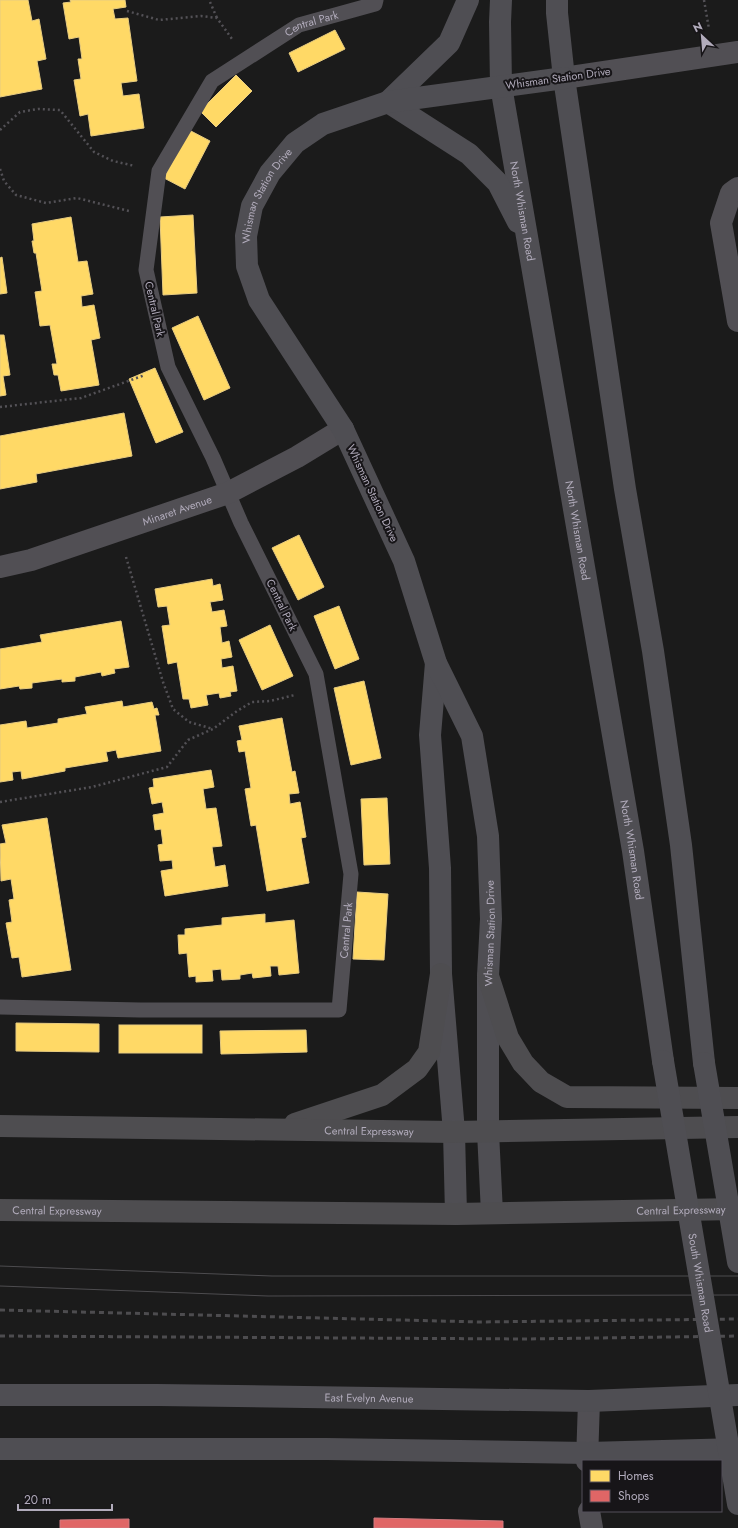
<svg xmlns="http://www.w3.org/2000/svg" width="738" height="1528" viewBox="0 0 738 1528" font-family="Jost,sans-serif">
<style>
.homes{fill:#ffd966;stroke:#e8cc80}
.shops{fill:#e06666;stroke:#d27b80}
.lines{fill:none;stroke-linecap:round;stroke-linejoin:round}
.path{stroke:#535156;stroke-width:2.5;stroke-dasharray:2 3;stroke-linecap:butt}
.service{stroke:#514f54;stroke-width:15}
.minor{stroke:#514f54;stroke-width:22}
.secondary{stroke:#4f4e53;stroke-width:22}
.trunk{stroke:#4e4d50;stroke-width:22}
.tram{stroke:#4d4c4f;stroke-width:1}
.rail{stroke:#4d4c4f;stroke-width:3;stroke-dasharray:5 4;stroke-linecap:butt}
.secondary-bridge{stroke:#4f4e53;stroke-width:22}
.labels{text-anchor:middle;stroke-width:4;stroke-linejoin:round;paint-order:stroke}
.street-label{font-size:11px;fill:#b2acbc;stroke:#171518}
</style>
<rect width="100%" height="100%" fill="#1b1b1b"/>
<g class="homes">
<path d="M0,0H28L32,21L39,19L46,59L37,61L42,89L0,97Z"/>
<path d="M70,0H125L126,7L113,9L115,19L128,18L137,81L121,83L123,96L139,94L144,128L91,136L88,114L80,116L74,80L81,79L78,59H82L79,37L69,39L63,3L71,2Z"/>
<path d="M335,30L345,49L298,72L289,53Z"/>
<path d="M236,75L252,91L216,127L200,111Z"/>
<path d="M189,130L210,141L185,189L164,178Z"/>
<path d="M193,215L197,293L163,295L160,217Z"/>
<path d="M71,217L78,262L87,261L93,294L81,296L82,307L94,305L100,338L91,340L99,385L61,391L58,375H54L52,364H57L50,325L40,326L35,292L42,291L36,253H34L32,241H34L32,224Z"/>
<path d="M2,257L7,293L0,294V258Z"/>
<path d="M198,316L230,388L204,400L172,328Z"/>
<path d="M0,335H4L10,375L3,376L6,395L0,396Z"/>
<path d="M155,368L183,432L156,443L129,379Z"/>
<path d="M124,413L132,456L36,474L37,482L0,489V436Z"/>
<path d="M299,535L324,587L298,600L272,548Z"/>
<path d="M212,579L213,586L220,584L223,600L210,602L212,612L224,610L227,626L220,627L222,643L229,641L232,657L221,659L222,668L233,666L237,691L230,692L231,696L220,698L219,693L206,695L208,705L191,708L189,699H183L177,662L168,664L162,626L170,625L167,606L158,607L155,589Z"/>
<path d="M339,606L359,659L335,669L314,616Z"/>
<path d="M121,621L129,667L114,669L115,673L102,676L101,672L75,677V681L62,682V679L32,683V688L20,689L19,686L0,689V649L42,642L40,635Z"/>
<path d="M270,625L293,676L262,690L239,640Z"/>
<path d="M364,681L381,758L351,765L334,688Z"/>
<path d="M122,701L123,707L152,702L154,709L157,708L159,715H155L161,751L118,758L116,750L106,752L108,761L65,768V771L22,779L21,771L12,772L13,780L0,782V725L26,721L27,728L58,723V719L87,714L85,707Z"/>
<path d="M282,718L292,772L295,771L299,793L289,794L290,804L300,802L306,837L301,838L309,883L267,891L256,825L251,826L245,789L251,788L245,751L239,752L237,741L242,740L239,726Z"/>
<path d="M211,770L214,787L203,789L206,809L216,808L222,846L212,847L215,867L225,865L228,886L165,896L161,871L173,869L172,860L160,861L158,845L163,844L161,829L155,830L153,815L164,813L162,802L152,804L149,788L154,787L153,779Z"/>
<path d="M387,798L390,864L364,865L361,799Z"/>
<path d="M47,818L71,970L22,977L19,957L12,958L6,923L12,922L9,900L14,899L11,879L1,881L0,844L6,843L2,825Z"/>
<path d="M357,892L388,894L384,960L353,959Z"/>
<path d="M265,914V923L294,920L299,973L279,975L278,966H270L271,976L253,978L252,973L240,975V979L222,980L221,969L212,970L213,981L196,982V976L189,977L187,953L179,954L178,935H185V929L222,925V918Z"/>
<path d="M16,1023L99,1024V1052L16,1051Z"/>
<rect x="119" y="1025" width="83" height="28"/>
<path d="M306,1030L307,1052L221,1054L220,1031Z"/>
</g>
<g class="shops">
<path d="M374,1518L503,1521V1528H374Z"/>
<path d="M129,1519V1528H60V1520Z"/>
</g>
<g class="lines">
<g class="path">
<path d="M704,0L709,29"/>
<path d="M210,2L217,18"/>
<path d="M127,11L159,20L201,16L217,18L232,39"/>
<path d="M0,130L20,112L38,109L60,110L94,152L113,161L135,166"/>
<path d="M0,169L4,181L16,195L46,203L77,198L129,211"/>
<path d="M0,407L81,398L145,375"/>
<path d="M126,557L163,682L173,709L189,722L213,729"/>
<path d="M0,802L92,787L167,767L188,740L213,729L237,711L252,702L270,701L295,695"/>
</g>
<path class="service" id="s1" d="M0,1007L140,1010H339L351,874L316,674L241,523L213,458L168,367L146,270L159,171L212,81L299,25L375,4L376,0"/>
<g class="minor">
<path d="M564,78L738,52"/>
<path d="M738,188L731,193L721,223L738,321"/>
<path id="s2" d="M0,567L31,560L228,493L297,457L343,429"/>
<path d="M587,1461L589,1401"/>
<path d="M589,1511L592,1528"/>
</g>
<g class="secondary">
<path id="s3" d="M501,0L500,22L501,86L633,851L663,1061"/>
<path d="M557,0V13L564,78L625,489L653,651L681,845L704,1063"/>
<path d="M388,102L469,154L498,183L518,222"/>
<path d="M388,102L449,43L468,0"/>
<path d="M436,663L430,735L440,868L441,974L454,1132L456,1214"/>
<path id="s4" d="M492,1213L488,1132V976L491,919L488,836L472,736L436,663L404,561L343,429L259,300L247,266L246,236L252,206L270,173L295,143L323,124L388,102L564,78"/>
<path id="s5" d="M0,1395H158L589,1401L738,1395"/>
<path d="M0,1449H327L588,1453L738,1449"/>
</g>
<g class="trunk">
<path d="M488,976L508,1038L523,1063L541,1082L567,1097L738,1098"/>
<path d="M295,1124L382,1095L417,1069L429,1052L441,974"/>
<path id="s6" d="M0,1126L454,1132L738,1127"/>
<path id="s7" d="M0,1210L456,1214L738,1209"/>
</g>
<g class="tram">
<path d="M0,1266L272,1276H738"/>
<path d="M0,1286L268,1296L738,1295"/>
</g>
<g class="rail">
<path d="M0,1310L480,1322L738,1319"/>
<path d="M0,1336L526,1339L738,1336"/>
</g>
<g class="secondary-bridge">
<path id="s8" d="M663,1061L738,1504"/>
<path d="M704,1063L738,1262"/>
</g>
</g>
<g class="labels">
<g class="street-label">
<text dy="4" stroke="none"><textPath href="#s1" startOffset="1439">Central Park</textPath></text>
<text transform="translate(558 78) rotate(-8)" y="4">Whisman Station Drive</text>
<text dy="4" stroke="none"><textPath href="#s4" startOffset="1078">Whisman Station Drive</textPath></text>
<text dy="4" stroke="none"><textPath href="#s3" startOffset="213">North Whisman Road</textPath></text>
<text transform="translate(155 309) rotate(77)" y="4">Central Park</text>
<text transform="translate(373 493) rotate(65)" y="4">Whisman Station Drive</text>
<text dy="4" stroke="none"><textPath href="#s2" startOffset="186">Minaret Avenue</textPath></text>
<text dy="4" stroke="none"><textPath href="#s3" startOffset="537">North Whisman Road</textPath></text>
<text transform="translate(282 605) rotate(64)" y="4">Central Park</text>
<text dy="4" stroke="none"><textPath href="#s3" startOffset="861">North Whisman Road</textPath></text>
<text dy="4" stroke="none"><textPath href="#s1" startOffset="419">Central Park</textPath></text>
<text dy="4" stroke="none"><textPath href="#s4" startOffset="280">Whisman Station Drive</textPath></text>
<text dy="4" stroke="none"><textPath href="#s6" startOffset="369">Central Expressway</textPath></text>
<text dy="4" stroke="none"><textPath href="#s7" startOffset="57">Central Expressway</textPath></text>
<text dy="4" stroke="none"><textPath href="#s7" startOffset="681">Central Expressway</textPath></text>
<text dy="4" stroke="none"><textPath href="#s8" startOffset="225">South Whisman Road</textPath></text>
<text dy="4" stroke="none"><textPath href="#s5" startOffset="369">East Evelyn Avenue</textPath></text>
</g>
</g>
<rect x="582" y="1460" width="140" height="52" fill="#171518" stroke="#55515a"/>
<rect x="590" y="1470" width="20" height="12" fill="#ffd966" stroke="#55515a"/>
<text x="618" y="1480" font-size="12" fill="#b2acbc">Homes</text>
<rect x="590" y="1490" width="20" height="12" fill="#e06666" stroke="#55515a"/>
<text x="618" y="1500" font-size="12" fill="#b2acbc">Shops</text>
<g transform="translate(702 36) rotate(334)" stroke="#171518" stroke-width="3" paint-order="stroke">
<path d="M0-3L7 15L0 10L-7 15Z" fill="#b2acbc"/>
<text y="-6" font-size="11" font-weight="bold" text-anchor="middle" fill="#b2acbc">N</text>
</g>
<path d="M18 1504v6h94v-6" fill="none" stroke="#b2acbc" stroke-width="2"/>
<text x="24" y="1504" font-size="12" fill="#b2acbc" stroke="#171518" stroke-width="3" paint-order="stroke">20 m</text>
</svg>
